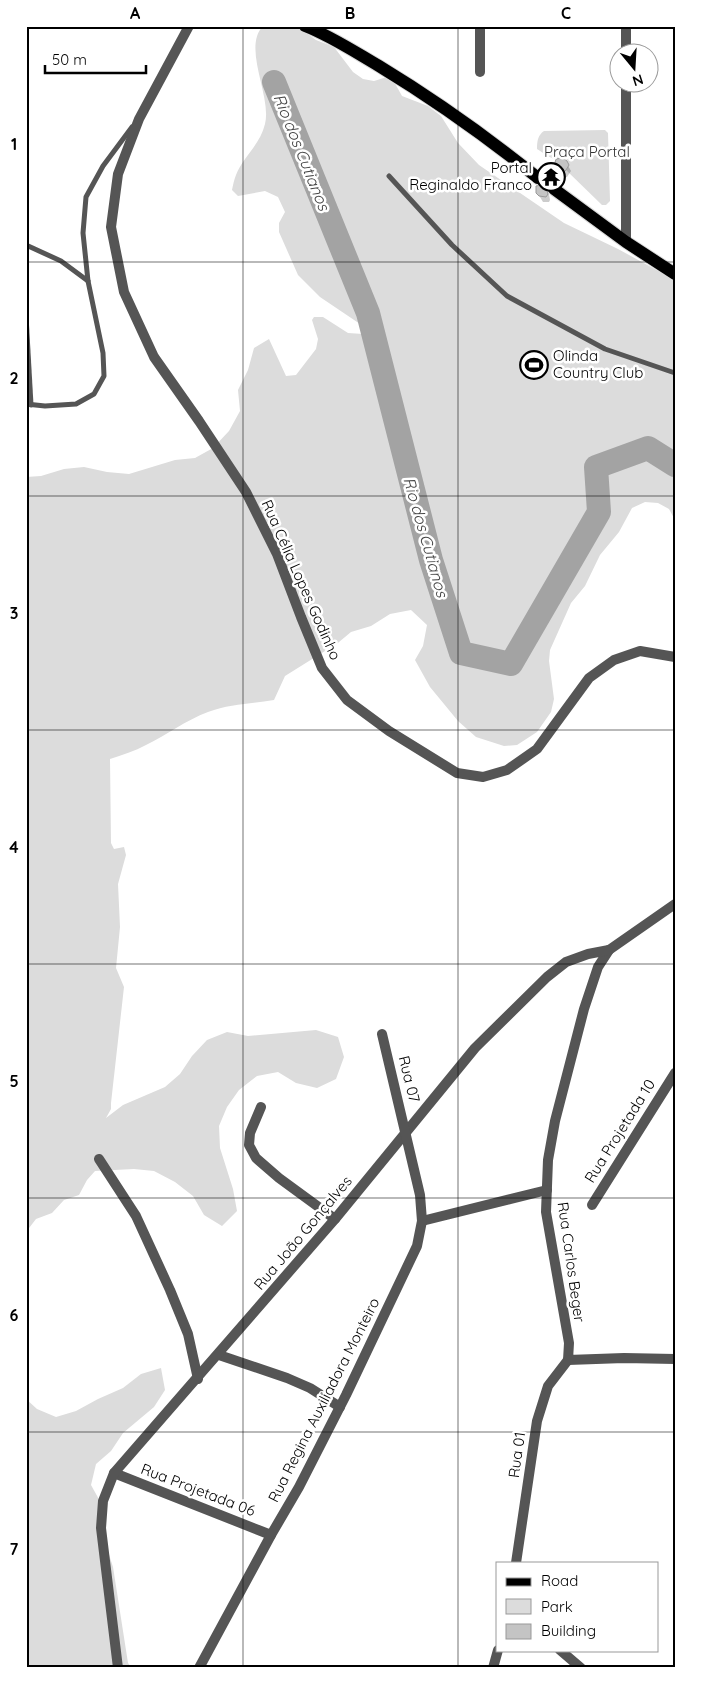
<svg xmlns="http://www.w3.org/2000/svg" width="701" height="1694" viewBox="0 0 701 1694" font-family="Quicksand,sans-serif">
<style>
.green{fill:#dcdcdc}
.shadow{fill:#0003}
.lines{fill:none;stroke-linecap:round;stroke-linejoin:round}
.river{stroke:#a3a3a3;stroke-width:24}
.building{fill:#c4c4c4;stroke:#999}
.primary-tunnel{stroke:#d9d9d9;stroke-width:12;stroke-dasharray:12 6;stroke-linecap:butt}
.primary-casing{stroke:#dbdbdb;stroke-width:14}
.lane{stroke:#555;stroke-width:5}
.street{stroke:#555;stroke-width:10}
.primary{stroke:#000;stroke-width:12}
.grid{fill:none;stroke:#000;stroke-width:1;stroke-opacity:0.55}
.labels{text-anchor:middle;stroke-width:5;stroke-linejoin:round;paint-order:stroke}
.park-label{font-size:15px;fill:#333;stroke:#fff}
.poi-label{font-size:15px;fill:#000;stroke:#fff;text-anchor:end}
.street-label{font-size:15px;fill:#000;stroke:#fff}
.water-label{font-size:16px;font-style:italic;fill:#444;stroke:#fff}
.neatline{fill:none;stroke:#000;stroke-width:2}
.grid-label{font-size:16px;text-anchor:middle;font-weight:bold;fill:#000}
</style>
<rect width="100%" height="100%" fill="#fff"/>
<g class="green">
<path d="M263,26H297L316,40L334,47L353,72L363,79L374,81L387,77L392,78L402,96L428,106L441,116L458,143L479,165L564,223L618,249L675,280V520L669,509L658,503L645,502L632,508L619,532L600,555L585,586L571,603L550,650L549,661L554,699L551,712L537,732L517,745L504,746L476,737L458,721L430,687L415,660L423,646L427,625L411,610L390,614L371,626L351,632L327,652L325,651L285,676L274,700C252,704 230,704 208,712C186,720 167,735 146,745C135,751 122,755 110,759L111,843L114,849L124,847L126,855L118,884L120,927L116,968L124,987L111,1103V1109L106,1118L123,1105L165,1087L180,1074L192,1056L207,1040L227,1032L248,1036L316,1030L338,1037L344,1057L336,1079L317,1088L296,1083L278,1072L257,1076L239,1090L227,1107L219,1126L220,1148L233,1189L237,1211L222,1226L204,1215L193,1196L175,1182L154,1171L134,1169L95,1171L87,1180L79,1195L64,1200L52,1213L36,1219L26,1232V477L41,476L64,469L84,467L107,472L129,474L175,460L195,458L213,448L229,431L240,411L238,390L248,370L254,348L269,339L286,376L296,375L316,349L318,339L312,320L314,317H323L348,333L363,334V326L320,297L298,275L279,232V223L285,212L278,197L265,191L238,196L232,190C233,185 234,180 236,175C243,157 260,145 265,124C272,96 242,48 263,26Z"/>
<path d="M605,130L608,133L610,201L606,205H602L566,170L568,164C565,156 562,160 555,159C550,158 542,152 537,149C537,141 538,135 544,131Z"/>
<path d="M161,1368L165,1390L154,1407L123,1433L111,1451L96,1464L91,1485L101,1503V1530L113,1567L128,1663L132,1668H26V1399L37,1409L56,1417L76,1411L98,1399L123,1388L141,1374Z"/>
</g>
<g class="shadow">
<path d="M557,160L566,162L571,171L567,177L557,179L554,173Z"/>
<path d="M549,181L551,186L549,194L550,200L549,202H543L537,192L536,189Z"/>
</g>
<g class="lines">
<path class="river" d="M274,82L368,313L431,560L461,653L511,664L599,512L596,467L648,448L675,465"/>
</g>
<g class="building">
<path d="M563,158L567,161L569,165L566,170L564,172L552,173L556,159Z"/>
<path d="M549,179L546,188L548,194L546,197L539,196L536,193V186L541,185Z"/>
</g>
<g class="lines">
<path class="primary-tunnel" d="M538,178L554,189"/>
<defs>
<g id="primary">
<path d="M305,26C331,36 355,52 379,66C435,100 487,137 538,178"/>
<path d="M554,189L626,242L675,274"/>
</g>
</defs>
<use href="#primary" class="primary-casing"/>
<g class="lane">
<path d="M389,176L452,245L507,296L605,349L675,373"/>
<path d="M26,245L61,261L88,281"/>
<path d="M26,316L31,405"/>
<path d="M26,404L45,406L76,404L94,394L104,376L103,353L88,281L83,233L86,197L103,166L132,127"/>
</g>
<g class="street">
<path d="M189,26L139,119L118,174L111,227L124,292L154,357L199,421L246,492L277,554L301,617L322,668L347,700L389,731L457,773L483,777L507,770L537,749L589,678L614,660L640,651L675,657"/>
<path d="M626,26V52"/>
<path d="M480,72V26"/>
<path d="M626,82V242"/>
<path d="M609,950L598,967L584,1009L555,1121L548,1160L546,1212L569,1343L568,1360L624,1358L675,1359"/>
<path d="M261,1107L250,1133L249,1145L256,1158L279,1178L335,1219"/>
<path d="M99,1159L136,1216L170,1290L188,1334L198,1379"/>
<path d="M592,1205L675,1073"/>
<path d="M422,1221L547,1190"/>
<path d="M219,1355L287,1378L310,1388L340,1407"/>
<path d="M114,1473L271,1535"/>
<path d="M516,1563L537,1421L548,1386L568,1360"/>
<path d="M560,1650L581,1668"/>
<path d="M118,1668L101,1528L103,1501L114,1473L335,1219L475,1048L547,977L566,962L588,954L609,950L675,904"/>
<path d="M199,1668L271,1535L299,1487L346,1395L417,1246L422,1221L420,1195L382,1034"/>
<path d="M493,1668L498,1650"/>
</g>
<use href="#primary" class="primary"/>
</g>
<path class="grid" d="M243,26V1668M458,26V1668M26,262H675M26,496H675M26,730H675M26,964H675M26,1198H675M26,1432H675"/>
<defs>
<symbol id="temple-ring" viewBox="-11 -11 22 22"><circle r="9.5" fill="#fff" stroke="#000" stroke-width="1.5"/><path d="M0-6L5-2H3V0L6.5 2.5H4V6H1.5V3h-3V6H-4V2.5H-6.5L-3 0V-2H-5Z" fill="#000"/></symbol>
<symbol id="stadium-ring" viewBox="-11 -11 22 22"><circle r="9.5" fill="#fff" stroke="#000" stroke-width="1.5"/><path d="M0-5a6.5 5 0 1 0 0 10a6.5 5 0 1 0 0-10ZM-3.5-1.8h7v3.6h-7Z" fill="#000"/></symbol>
</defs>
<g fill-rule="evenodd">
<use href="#temple-ring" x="535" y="161" width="32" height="32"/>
<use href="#stadium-ring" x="518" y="349" width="32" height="32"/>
</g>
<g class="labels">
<g class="park-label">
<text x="587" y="157">Praça Portal</text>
</g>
<g class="poi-label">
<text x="532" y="173">Portal<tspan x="532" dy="17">Reginaldo Franco</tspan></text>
<text x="553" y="361" text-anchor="start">Olinda<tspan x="553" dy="17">Country Club</tspan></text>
</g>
<g class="street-label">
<text transform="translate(301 580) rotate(66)" y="5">Rua Célia Lopes Godinho</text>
<text transform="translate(409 1079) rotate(76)" y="5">Rua 07</text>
<text transform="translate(620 1131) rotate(-58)" y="5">Rua Projetada 10</text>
<text transform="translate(303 1233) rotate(-50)" y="5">Rua João Gonçalves</text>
<text transform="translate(571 1262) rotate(82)" y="5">Rua Carlos Beger</text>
<text transform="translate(324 1400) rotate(-63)" y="5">Rua Regina Auxiliadora Monteiro</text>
<text transform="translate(517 1455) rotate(-82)" y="5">Rua 01</text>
<text transform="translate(198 1490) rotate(21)" y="5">Rua Projetada 06</text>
</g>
<g class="water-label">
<text transform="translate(302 152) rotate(68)" y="6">Rio dos Cutianos</text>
<text transform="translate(426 537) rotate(74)" y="6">Rio dos Cutianos</text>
</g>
</g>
<rect width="701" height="1694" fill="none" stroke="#ffffff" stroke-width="55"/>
<rect x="496" y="1562" width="162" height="90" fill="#ffffff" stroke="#999999"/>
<rect x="506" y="1578" width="25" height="8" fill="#000000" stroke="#999999"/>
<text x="541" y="1586" font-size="15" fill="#000000">Road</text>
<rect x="506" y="1599" width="25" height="15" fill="#dcdcdc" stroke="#999999"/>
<text x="541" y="1612" font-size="15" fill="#000000">Park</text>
<rect x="506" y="1624" width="25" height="15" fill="#c4c4c4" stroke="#999999"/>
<text x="541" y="1636" font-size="15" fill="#000000">Building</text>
<g transform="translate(634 68) rotate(162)"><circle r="24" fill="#ffffff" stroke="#999999"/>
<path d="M0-4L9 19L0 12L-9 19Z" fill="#000000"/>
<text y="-8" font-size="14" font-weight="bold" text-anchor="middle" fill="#000000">N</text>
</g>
<path d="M45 65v8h101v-8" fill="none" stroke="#000000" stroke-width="2.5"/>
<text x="52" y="65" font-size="15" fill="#000000" stroke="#ffffff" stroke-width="4" paint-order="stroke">50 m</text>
<rect x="28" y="28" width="646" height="1638" class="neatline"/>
<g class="grid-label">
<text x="135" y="19">A</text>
<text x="350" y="19">B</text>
<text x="566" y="19">C</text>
<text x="14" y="150">1</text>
<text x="14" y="384">2</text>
<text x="14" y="619">3</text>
<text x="14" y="853">4</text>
<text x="14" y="1087">5</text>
<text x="14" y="1321">6</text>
<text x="14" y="1555">7</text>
</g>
</svg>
